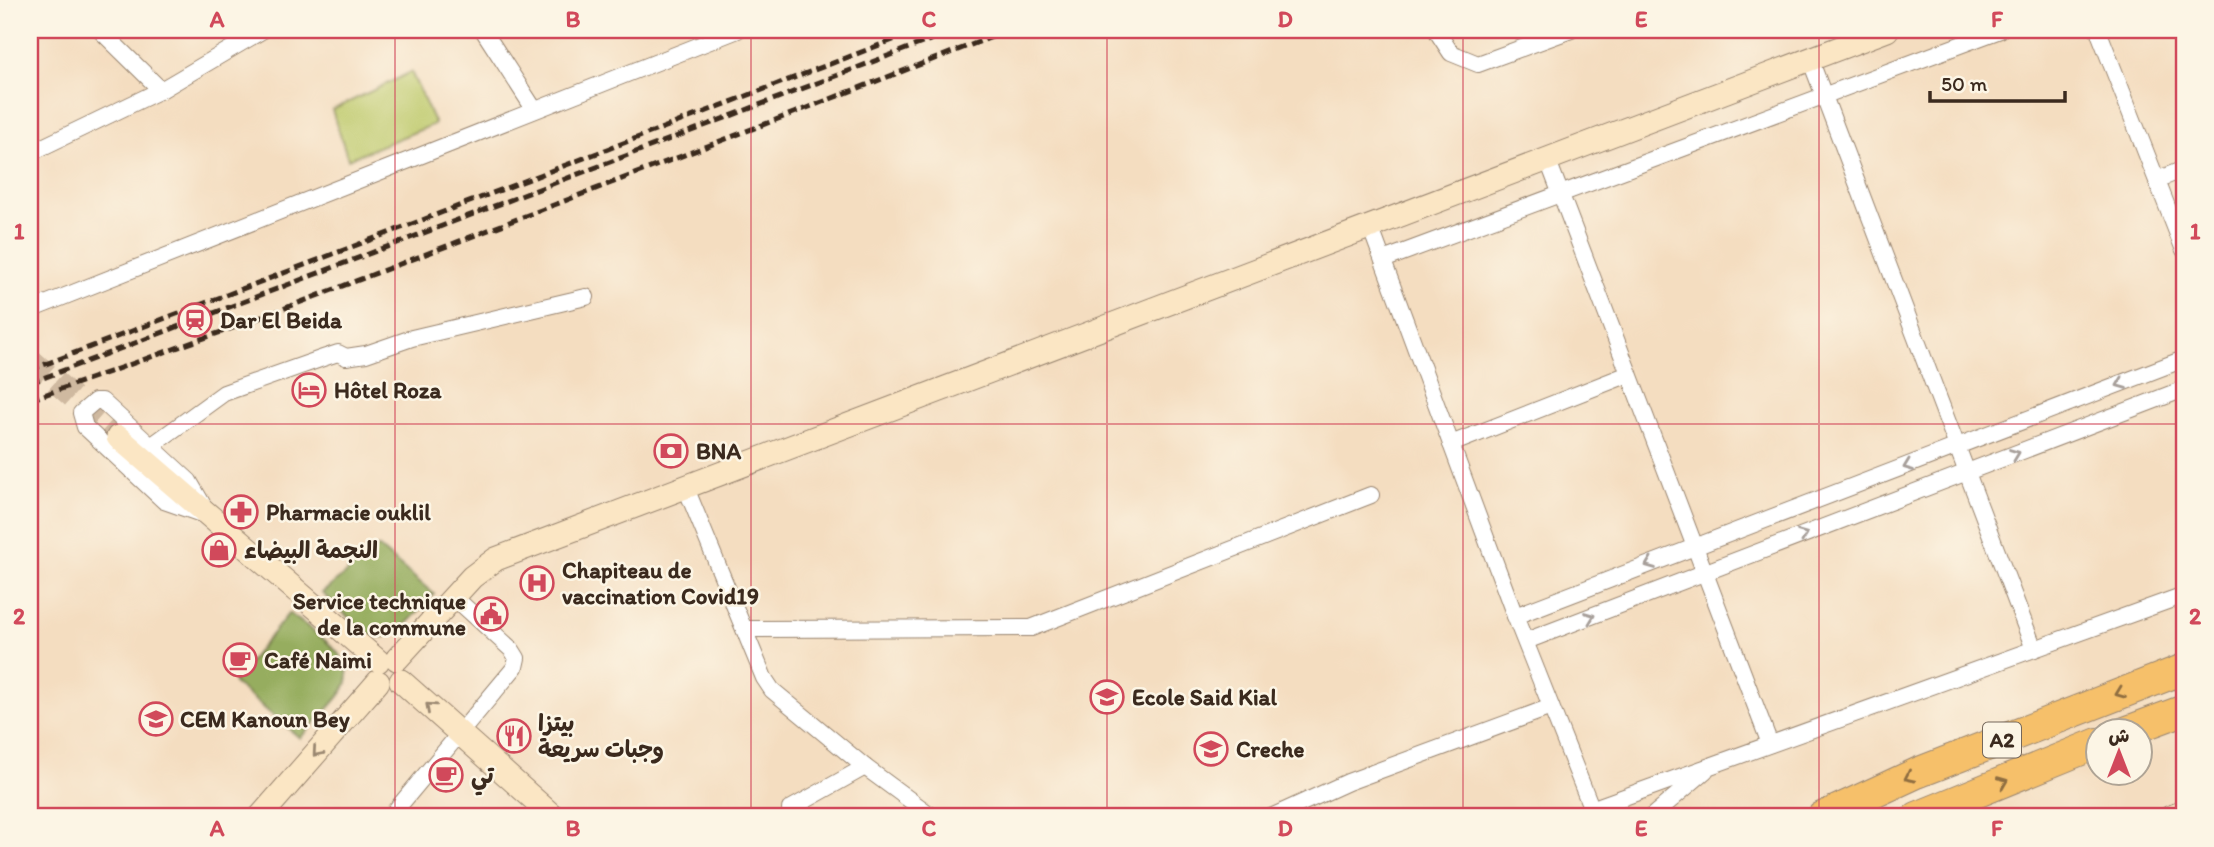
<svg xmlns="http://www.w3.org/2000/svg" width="2214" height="847" viewBox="0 0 2214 847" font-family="Itim,'Playpen Sans Arabic',sans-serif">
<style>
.green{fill:#bdc96b;stroke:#7c7a44;stroke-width:2}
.forest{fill:#96ad5f;stroke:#686c3e;stroke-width:2}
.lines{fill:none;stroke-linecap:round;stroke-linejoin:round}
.secondary-tunnel{stroke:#cfb9a0;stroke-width:23;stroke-dasharray:23 11;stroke-linecap:butt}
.street-casing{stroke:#98846f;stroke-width:18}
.secondary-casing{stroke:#98846f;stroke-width:25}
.highway-casing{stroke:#98846f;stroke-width:32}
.street{stroke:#fff;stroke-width:16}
.secondary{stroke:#fbe6c4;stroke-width:23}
.highway{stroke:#f6c06b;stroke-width:30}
.rail{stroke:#3b2a1e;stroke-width:5;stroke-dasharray:10 5;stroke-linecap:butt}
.oneway{stroke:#a79f9a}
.oneway2{stroke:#8f6e41}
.oneway3{stroke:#9b8871}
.grid{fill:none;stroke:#d1495b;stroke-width:2;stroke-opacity:0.55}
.labels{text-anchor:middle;stroke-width:5;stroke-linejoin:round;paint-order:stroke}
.shield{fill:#fcf5e5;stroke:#75675a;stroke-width:2}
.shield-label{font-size:21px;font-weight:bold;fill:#3b2a1e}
.poi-label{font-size:23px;font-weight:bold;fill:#3b2a1e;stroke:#fcf5e5;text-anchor:start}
.neatline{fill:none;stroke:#d1495b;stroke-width:2.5}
.grid-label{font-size:23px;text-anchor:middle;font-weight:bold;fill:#d1495b}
</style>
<rect width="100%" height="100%" fill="#fcf5e5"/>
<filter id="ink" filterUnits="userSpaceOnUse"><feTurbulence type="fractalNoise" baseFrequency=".0143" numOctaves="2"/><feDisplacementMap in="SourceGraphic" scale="14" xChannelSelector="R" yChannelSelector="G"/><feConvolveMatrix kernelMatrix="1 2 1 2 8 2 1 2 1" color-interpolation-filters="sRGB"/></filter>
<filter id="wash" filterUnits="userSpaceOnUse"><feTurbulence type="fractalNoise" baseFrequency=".00686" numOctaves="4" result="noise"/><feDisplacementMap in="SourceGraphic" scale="28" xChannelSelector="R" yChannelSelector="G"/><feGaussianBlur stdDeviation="1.57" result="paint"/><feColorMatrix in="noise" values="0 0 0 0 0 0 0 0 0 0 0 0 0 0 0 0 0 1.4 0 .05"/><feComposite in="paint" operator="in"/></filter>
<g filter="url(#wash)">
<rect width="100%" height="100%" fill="#f4ddc0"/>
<path class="green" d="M411,72L435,124L348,159L332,110Z"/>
<g class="forest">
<path d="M378,547L434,594L402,629L385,637L368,635L322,593Z"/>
<path d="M289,613C310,630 362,658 344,689C334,706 313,723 300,738L233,682Z"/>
</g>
</g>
<g filter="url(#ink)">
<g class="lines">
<path class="secondary-tunnel" d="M30,359L118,437"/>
<defs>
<g id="street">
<path d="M100,30L161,90L263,30"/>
<path d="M483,30L534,109"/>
<path d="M1436,30L1451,53L1478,64L1571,30"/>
<path d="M2098,30L2184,250"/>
<path d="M1810,59L2034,649"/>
<path d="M30,153L161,90"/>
<path d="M1547,158L1770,744"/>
<path d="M2157,180L2184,169"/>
<path d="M1370,226L1515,616L1595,817"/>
<path d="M1383,260L2000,30"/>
<path d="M30,310L738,30"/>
<path d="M95,401H102L189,481L210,517L164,501L85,427L81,413Z"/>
<path d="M1451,444L1629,374"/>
<path d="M151,446L224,393L323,358L338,353L346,357L366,354L412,338L586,297"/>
<path d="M686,488L764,678L772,690L865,767L933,817"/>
<path d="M1515,616L2184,359"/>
<path d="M745,629L1031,628L1371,495"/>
<path d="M1526,641L2184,389"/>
<path d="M790,809L865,767"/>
<path d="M1591,809L2184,595"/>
<path d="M390,817L515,667L517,658L512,650L453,596"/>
<path d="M1271,817L1348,782L1551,707"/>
<path d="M1651,817L1705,771"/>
</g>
<g id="secondary">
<path d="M118,437L378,661"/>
<path d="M397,659L472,577L496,559L1887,30"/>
<path d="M401,681L554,817"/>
<path d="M260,817L378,682"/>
<path d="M2171,817L2184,812"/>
</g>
<g id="highway">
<path d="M2125,732L2184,710"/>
<path d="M1822,817L1917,773L2184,669"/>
<path d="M1917,817L2098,743"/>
</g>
</defs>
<use href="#street" class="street-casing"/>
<use href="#secondary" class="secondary-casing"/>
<use href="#highway" class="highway-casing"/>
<use href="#street" class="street"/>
<use href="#secondary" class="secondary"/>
<use href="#highway" class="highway"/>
<g class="rail">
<path d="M30,370L919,30"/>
<path d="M30,383L956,30"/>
<path d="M30,400L241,325L1010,30"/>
</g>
</g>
<defs><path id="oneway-chevron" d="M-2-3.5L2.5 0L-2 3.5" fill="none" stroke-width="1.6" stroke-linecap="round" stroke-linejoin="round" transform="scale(1.75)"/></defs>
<g class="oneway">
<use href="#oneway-chevron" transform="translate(2121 384) rotate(159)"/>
<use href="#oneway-chevron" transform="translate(2015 454) rotate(-21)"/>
<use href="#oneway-chevron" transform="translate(1908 466) rotate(159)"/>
<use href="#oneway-chevron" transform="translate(1803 535) rotate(-21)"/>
<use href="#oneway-chevron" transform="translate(1650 564) rotate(159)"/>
<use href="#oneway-chevron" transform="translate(1590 617) rotate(-21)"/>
</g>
<g class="oneway2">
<use href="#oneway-chevron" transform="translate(2120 693) rotate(159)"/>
<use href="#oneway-chevron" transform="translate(1909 777) rotate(155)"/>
<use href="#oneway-chevron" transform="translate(2003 782) rotate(-22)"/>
</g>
<g class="oneway3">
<use href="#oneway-chevron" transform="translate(430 707) rotate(-138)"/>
<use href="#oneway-chevron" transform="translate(317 752) rotate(131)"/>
</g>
</g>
<path class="grid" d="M395,30V817M751,30V817M1107,30V817M1463,30V817M1819,30V817M30,424H2184"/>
<defs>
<symbol id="station-ring" viewBox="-11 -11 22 22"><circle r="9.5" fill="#fcf5e5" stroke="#d1495b" stroke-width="1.5"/><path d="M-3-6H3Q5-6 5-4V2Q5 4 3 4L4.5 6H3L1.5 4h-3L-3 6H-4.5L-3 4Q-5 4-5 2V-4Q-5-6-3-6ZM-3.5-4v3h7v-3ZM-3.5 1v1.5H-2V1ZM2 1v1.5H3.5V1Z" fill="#d1495b"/></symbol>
<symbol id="hotel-ring" viewBox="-11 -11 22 22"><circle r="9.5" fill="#fcf5e5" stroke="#d1495b" stroke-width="1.5"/><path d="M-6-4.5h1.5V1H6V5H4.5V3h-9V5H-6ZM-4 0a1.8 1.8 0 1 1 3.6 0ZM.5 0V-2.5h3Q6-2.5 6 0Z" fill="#d1495b"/></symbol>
<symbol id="bank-ring" viewBox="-11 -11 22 22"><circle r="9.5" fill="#fcf5e5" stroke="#d1495b" stroke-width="1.5"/><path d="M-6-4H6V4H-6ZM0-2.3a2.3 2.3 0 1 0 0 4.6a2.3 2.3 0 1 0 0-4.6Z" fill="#d1495b"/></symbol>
<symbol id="pharmacy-ring" viewBox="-11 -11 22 22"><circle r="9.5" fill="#fcf5e5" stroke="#d1495b" stroke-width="1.5"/><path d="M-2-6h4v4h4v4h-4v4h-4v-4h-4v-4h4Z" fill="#d1495b"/></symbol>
<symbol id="shop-ring" viewBox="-11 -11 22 22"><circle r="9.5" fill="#fcf5e5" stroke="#d1495b" stroke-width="1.5"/><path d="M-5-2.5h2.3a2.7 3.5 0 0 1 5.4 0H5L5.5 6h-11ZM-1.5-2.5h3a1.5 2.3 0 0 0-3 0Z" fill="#d1495b"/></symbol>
<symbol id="hospital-ring" viewBox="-11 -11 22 22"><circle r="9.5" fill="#fcf5e5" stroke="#d1495b" stroke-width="1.5"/><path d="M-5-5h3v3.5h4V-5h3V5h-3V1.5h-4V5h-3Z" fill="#d1495b"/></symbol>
<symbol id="civic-ring" viewBox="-11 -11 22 22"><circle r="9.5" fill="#fcf5e5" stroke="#d1495b" stroke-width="1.5"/><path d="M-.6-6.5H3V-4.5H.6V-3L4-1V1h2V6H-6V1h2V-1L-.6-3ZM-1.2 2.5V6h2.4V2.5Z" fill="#d1495b"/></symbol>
<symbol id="cafe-ring" viewBox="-11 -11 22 22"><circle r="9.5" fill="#fcf5e5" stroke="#d1495b" stroke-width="1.5"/><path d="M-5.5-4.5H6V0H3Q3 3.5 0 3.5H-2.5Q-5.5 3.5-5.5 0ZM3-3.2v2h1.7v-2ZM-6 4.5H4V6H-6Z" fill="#d1495b"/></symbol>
<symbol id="school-ring" viewBox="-11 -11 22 22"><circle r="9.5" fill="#fcf5e5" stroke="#d1495b" stroke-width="1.5"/><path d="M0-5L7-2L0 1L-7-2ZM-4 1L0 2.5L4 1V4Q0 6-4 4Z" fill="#d1495b"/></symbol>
<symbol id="restaurant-ring" viewBox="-11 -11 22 22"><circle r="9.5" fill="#fcf5e5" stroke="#d1495b" stroke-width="1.5"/><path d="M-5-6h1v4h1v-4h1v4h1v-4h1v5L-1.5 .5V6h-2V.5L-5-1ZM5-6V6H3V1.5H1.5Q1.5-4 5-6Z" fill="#d1495b"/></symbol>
</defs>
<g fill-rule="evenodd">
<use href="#station-ring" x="176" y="301" width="38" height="38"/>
<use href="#hotel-ring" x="290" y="371" width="38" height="38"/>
<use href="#bank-ring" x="652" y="432" width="38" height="38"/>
<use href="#pharmacy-ring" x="222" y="493" width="38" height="38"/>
<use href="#shop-ring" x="200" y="531" width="38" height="38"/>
<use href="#hospital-ring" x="518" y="564" width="38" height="38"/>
<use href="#civic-ring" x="472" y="595" width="38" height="38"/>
<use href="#cafe-ring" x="221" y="641" width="38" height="38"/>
<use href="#school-ring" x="1088" y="678" width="38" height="38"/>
<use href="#school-ring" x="137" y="700" width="38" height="38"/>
<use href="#restaurant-ring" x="495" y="717" width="38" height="38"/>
<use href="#school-ring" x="1192" y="730" width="38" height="38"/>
<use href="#cafe-ring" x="427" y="756" width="38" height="38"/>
</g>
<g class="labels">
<rect class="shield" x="1983" y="722.5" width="38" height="35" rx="5"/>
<g class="shield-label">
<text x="2002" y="747">A2</text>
</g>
<g class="poi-label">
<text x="220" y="328">Dar El Beida</text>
<text x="334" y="398">Hôtel Roza</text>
<text x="696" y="459">BNA</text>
<text x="266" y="520">Pharmacie ouklil</text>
<text x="244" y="558">النجمة البيضاء</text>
<text x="562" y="578">Chapiteau de<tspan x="562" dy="26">vaccination Covid19</tspan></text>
<text x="466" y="609" text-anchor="end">Service technique<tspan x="466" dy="26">de la commune</tspan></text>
<text x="264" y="668">Café Naimi</text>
<text x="1132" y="705">Ecole Said Kial</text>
<text x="180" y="727">CEM Kanoun Bey</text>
<text x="538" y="731">بيتزا<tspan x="538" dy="26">وجبات سريعة</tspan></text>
<text x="1236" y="757">Creche</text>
<text x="471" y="783">تي</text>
</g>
</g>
<rect width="2214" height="847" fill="none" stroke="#fcf5e5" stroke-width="77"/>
<g transform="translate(2119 752)"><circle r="33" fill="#fcf5e5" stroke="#afa495" stroke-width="2"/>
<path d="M0-5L12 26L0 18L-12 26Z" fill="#d1495b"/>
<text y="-10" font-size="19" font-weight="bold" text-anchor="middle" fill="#3b2a1e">ش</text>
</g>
<path d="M1930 91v10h135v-10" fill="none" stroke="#3b2a1e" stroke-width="3.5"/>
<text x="1941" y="91" font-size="21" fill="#3b2a1e" stroke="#fcf5e5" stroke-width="5" paint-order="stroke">50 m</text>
<rect x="38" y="38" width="2138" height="770" class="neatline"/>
<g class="grid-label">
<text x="217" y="27">A</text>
<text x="573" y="27">B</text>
<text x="929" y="27">C</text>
<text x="1285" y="27">D</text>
<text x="1641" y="27">E</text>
<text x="1997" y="27">F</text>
<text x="19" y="239">1</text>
<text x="2195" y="239">1</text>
<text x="19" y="624">2</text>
<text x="2195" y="624">2</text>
<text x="217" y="836">A</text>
<text x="573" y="836">B</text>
<text x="929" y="836">C</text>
<text x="1285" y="836">D</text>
<text x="1641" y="836">E</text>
<text x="1997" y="836">F</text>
</g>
</svg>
